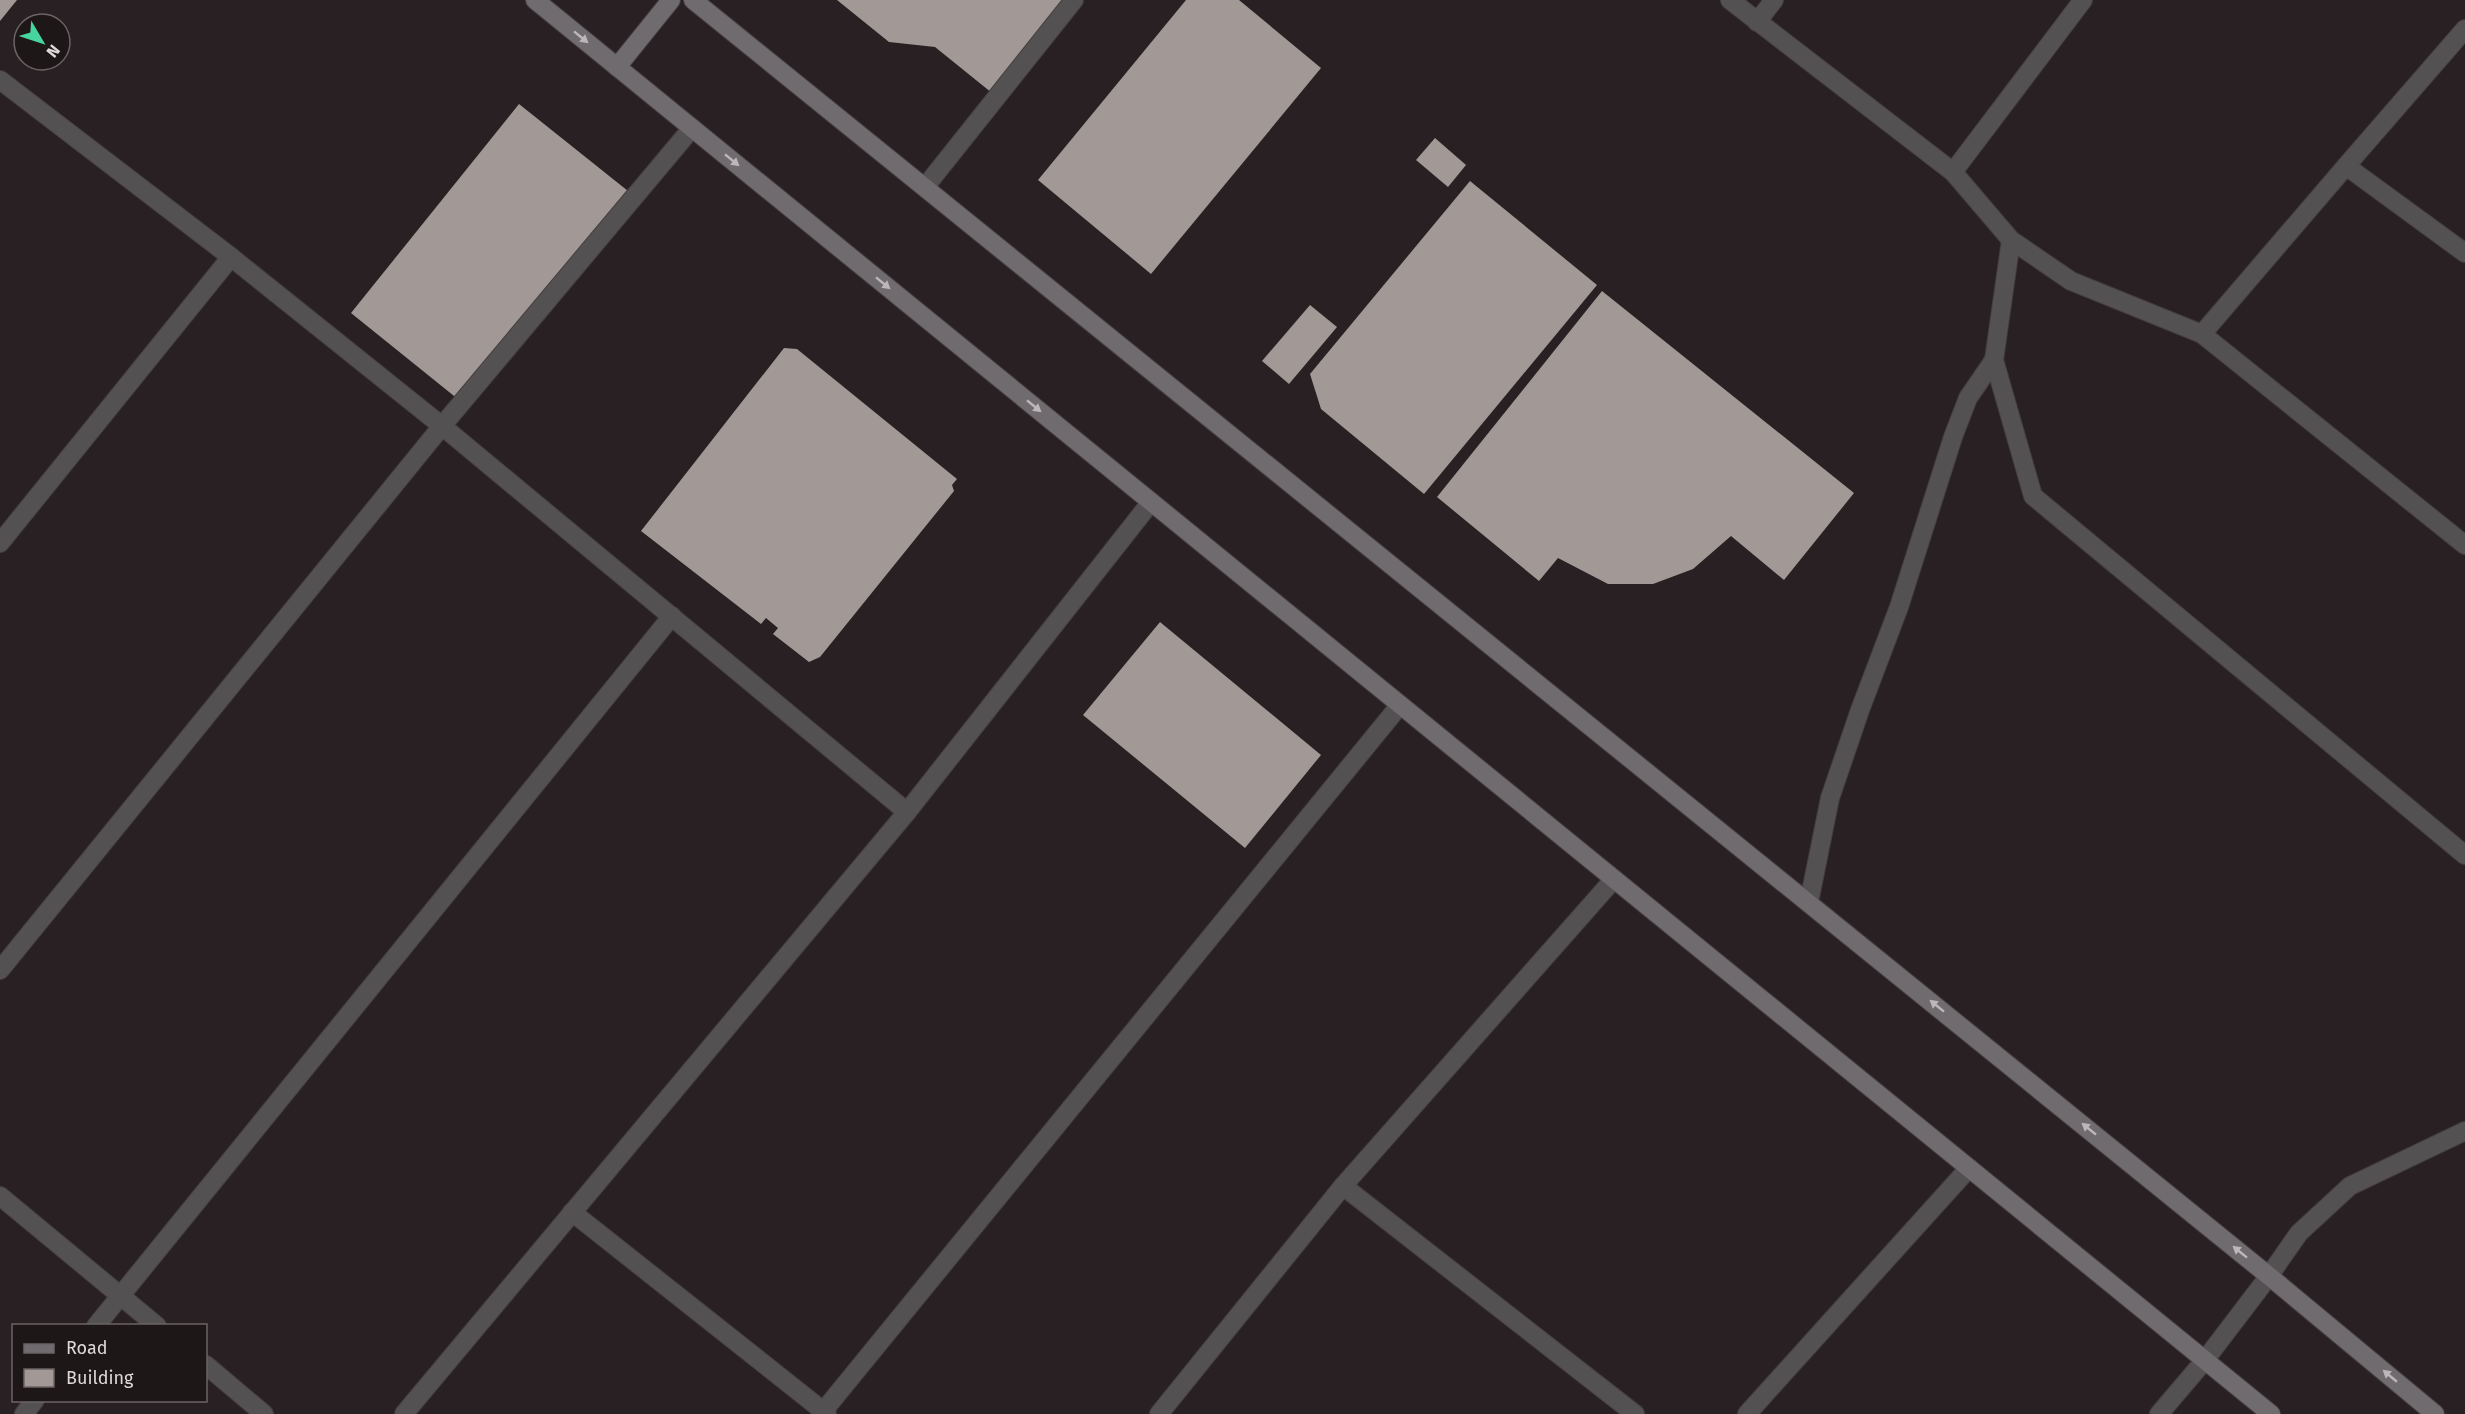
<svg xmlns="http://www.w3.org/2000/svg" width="2465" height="1414" viewBox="0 0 2465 1414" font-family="'Fira Sans',sans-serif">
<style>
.building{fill:#a29996}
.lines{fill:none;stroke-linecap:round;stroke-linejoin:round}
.lane-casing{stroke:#453d3f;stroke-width:20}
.street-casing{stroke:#453d3f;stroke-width:20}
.secondary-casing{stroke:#453d3f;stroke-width:20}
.lane{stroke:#545153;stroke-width:18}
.street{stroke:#545153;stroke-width:18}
.secondary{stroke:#706b6f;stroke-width:18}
.oneway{fill:#bdb7ba}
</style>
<rect width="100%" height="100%" fill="#282022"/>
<g class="building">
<path d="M0,0H17L0,21Z"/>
<path d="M837,0H1066L992,93L935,47L889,42Z"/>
<path d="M1186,0H1239L1321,68L1151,274L1038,180Z"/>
<path d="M519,104L628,191L459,400L351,313Z"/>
<path d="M1435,138L1466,165L1448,187L1416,160Z"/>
<path d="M1470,181L1597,285L1424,494L1321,409L1310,374Z"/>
<path d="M1602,291L1854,493L1784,580L1731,536L1693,569L1653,584H1608L1558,558L1539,581L1437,497Z"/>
<path d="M1310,305L1337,327L1289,384L1262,361Z"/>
<path d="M784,348L797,349L957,479L952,485L954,491L820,657L809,662L773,634L778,628L766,618L761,624L641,531Z"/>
<path d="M1160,622L1321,755L1245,848L1083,715Z"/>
</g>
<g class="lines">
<defs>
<path id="lane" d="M2269,1276L2299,1233L2350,1186L2465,1131"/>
<g id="street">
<path d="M1730,0L1953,172L2011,240L2071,281L2202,334L2465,545"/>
<path d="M1757,22L1774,0"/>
<path d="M0,80L231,257L442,426L907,812"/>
<path d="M2346,166L2465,29"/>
<path d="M1953,172L2083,0"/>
<path d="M925,187L1074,0"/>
<path d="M2011,240L1994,360L2033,496L2465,855"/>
<path d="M2202,334L2346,166L2465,253"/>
<path d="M0,543L231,257"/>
<path d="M1809,902L1830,798L1860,710L1899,607L1953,437L1968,398L1994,360"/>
<path d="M0,970L442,426L692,128"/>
<path d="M1343,1186L1635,1414"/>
<path d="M0,1196L157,1326"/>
<path d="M572,1212L827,1414"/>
<path d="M96,1326L672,616"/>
<path d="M206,1365L264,1414"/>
<path d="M24,1414L35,1400"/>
<path d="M404,1414L907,812L1151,502"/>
<path d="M821,1414L1400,705"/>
<path d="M1159,1414L1343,1186L1614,879"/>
<path d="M1747,1414L1969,1168"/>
<path d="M2159,1414L2205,1360L2269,1276"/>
</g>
<g id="secondary">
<path d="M535,0L2271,1414"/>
<path d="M693,0L2269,1276L2435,1414"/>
<path d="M617,67L671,0"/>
</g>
</defs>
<use href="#lane" class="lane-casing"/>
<use href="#street" class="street-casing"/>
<use href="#secondary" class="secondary-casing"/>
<use href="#lane" class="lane"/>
<use href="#street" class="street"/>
<use href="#secondary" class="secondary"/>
</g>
<defs><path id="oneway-solid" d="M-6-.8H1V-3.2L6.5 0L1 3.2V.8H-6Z" transform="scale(1.5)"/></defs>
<g class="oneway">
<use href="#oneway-solid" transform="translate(581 37) rotate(39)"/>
<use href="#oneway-solid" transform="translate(732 160) rotate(39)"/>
<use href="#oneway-solid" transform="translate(883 283) rotate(39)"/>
<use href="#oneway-solid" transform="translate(1034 406) rotate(39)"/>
<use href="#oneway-solid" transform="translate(1937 1006) rotate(-141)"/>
<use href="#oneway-solid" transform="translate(2089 1129) rotate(-141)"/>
<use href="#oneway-solid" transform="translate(2240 1252) rotate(-141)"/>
<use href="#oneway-solid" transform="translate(2390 1376) rotate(-140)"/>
</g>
<rect x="12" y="1324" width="195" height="78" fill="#1e1718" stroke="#6b6466" stroke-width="1.5"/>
<rect x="24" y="1344" width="30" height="9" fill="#706b6f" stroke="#6b6466" stroke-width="1.5"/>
<text x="66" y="1354" font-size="18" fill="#ded8da">Road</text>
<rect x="24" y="1369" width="30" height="18" fill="#a29996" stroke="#6b6466" stroke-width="1.5"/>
<text x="66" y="1384" font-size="18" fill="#ded8da">Building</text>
<g transform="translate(42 42) rotate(129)"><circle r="28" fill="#1e1718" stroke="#6b6466" stroke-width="1.5"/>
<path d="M0-4.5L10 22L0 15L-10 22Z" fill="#47d49e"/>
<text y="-9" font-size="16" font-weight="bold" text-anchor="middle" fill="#ded8da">N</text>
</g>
</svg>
